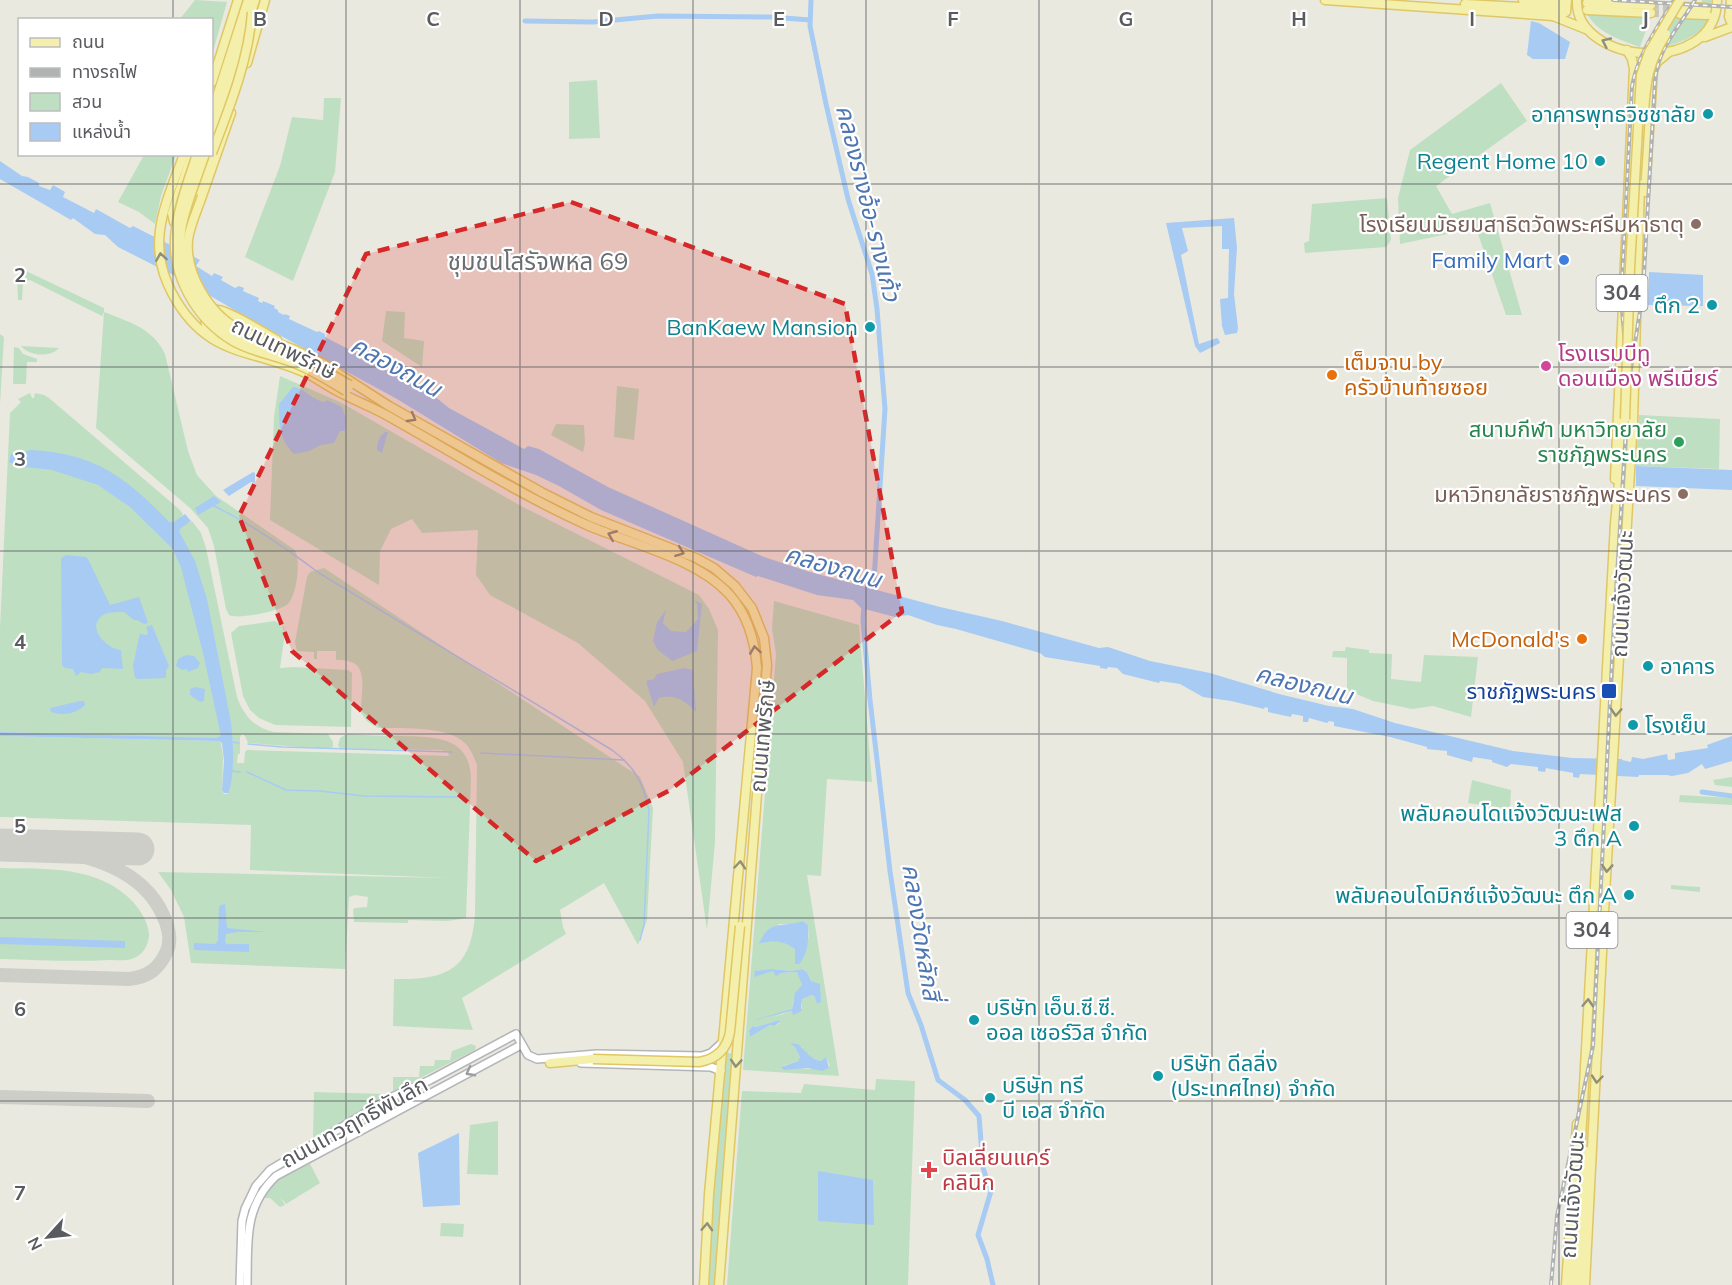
<svg xmlns="http://www.w3.org/2000/svg" width="1732" height="1285" viewBox="0 0 1732 1285" font-family="Mulish,'Noto Sans Thai',sans-serif">
<style>
.green{fill:#bfdfc2;fill-rule:evenodd}
.water{fill:#a7cbf3}
.lines{fill:none;stroke-linecap:round;stroke-linejoin:round}
.stream{stroke:#a7cbf3;stroke-width:1.5}
.canal{stroke:#a7cbf3;stroke-width:5}
.taxiway{stroke:#cecec9;stroke-width:14}
.runway{stroke:#cecec9;stroke-width:33}
.major-tunnel{stroke:#c6c6c0;stroke-width:8;stroke-dasharray:8 4;stroke-linecap:butt}
.minor-casing{stroke:#b3b5b9;stroke-width:10}
.major-casing{stroke:#dfc765;stroke-width:11}
.minor{stroke:#fff;stroke-width:7}
.major{stroke:#f4efab;stroke-width:8}
.rail-casing{stroke:#b1b2b2;stroke-width:4}
.rail{stroke:#fff;stroke-width:1.5;stroke-dasharray:4.5;stroke-linecap:butt}
.major-bridge-casing{stroke:#dfc765;stroke-width:11;stroke-linecap:butt}
.major-bridge{stroke:#f4efab;stroke-width:8}
.oneway{stroke:#8f8f7a}
.oneway2{stroke:#9b9d9f}
.marked{fill:#d62828;fill-opacity:0.2;stroke:#d62828;stroke-width:4.5;stroke-dasharray:12 8;stroke-linejoin:round}
.grid{fill:none;stroke:#595b5f;stroke-width:1.5;stroke-opacity:0.55}
.culture-dot{fill:#0f9aa8;stroke:#fff;stroke-width:2}
.education-dot{fill:#8d6e63;stroke:#fff;stroke-width:2}
.shop-dot{fill:#3f7fe0;stroke:#fff;stroke-width:2}
.hotel-dot{fill:#d1479c;stroke:#fff;stroke-width:2}
.food-dot{fill:#e8710a;stroke:#fff;stroke-width:2}
.leisure-dot{fill:#2e9e5b;stroke:#fff;stroke-width:2}
.transit-dot{fill:#1a4fb4;stroke:#fff;stroke-width:2}
.health-dot{fill:#e0444e;stroke:#fff;stroke-width:2}
.labels{text-anchor:middle;stroke-width:4.5;stroke-linejoin:round;paint-order:stroke}
.shield{fill:#fff;stroke:#8b8c8f;stroke-width:1.5}
.shield-label{font-size:21px;font-weight:bold;fill:#595b5f}
.culture-label{font-size:22px;fill:#0d838f;stroke:#fff;text-anchor:end}
.education-label{font-size:22px;fill:#785e54;stroke:#fff;text-anchor:end}
.shop-label{font-size:22px;fill:#366cbe;stroke:#fff;text-anchor:end}
.street-label{font-size:22px;fill:#595b5f;stroke:#fff}
.hotel-label{font-size:22px;fill:#b23c85;stroke:#fff;text-anchor:start}
.food-label{font-size:22px;fill:#c56008;stroke:#fff;text-anchor:start}
.leisure-label{font-size:22px;fill:#27864d;stroke:#fff;text-anchor:end}
.transit-label{font-size:22px;fill:#164399;stroke:#fff;text-anchor:end}
.health-label{font-size:22px;fill:#be3a42;stroke:#fff;text-anchor:start}
.water-label{font-size:24px;font-style:italic;fill:#4e76b2;stroke:#fff}
.neighbourhood-label{font-size:24px;fill:#6a6d71;stroke:#fff}
.grid-label{font-size:20px;text-anchor:middle;font-weight:bold;fill:#595b5f;stroke:#fff;stroke-width:4.5;stroke-linejoin:round;paint-order:stroke}
</style>
<rect width="100%" height="100%" fill="#eae9e0"/>
<g class="green">
<path d="M195,0L227,2L212,55V20L180,19Z"/>
<path d="M1702,0H1711C1711,6 1712,14 1709,20C1700,38 1667,48 1649,49L1648,46L1662,17L1706,20L1708,7L1701,5Z"/>
<path d="M1587,14L1651,16L1640,47C1620,40 1598,33 1587,14Z"/>
<path d="M597,80L600,138L569,139V82Z"/>
<path d="M1501,83L1527,121L1436,186L1452,214L1490,203L1522,315H1506L1476,228L1400,244L1398,198L1410,150Z"/>
<path d="M324,98H341L335,172L293,281L245,257L280,166L292,117L323,120Z"/>
<path d="M144,155H176L161,196L155,224L139,212L118,202Z"/>
<path d="M1387,198L1391,240L1386,247L1305,253L1304,243L1309,241L1312,204Z"/>
<path d="M24,270L104,308V312C129,322 153,328 165,354L188,451L197,475L216,496L295,550C301,561 297,594 288,604C281,611 238,620 229,615L226,609L214,546L208,528L190,508L96,428L104,312L102,316L30,280L23,283L22,300H18L17,275Z"/>
<path d="M386,311L405,312L404,338L424,341L422,367L382,341Z"/>
<path d="M0,334L4,337L0,404Z"/>
<path d="M21,346L59,348C50,358 29,356 21,346Z"/>
<path d="M14,347L19,348L23,354L37,359V362H27L26,384H13Z"/>
<path d="M280,376L340,402L521,506L699,595L709,609L718,630L715,842L707,930L683,762L645,701L578,643L490,595L476,575L478,530L422,533L412,519L391,529L380,551L379,585L270,520L274,417Z"/>
<path d="M617,386L639,389L634,440L614,437Z"/>
<path d="M30,393L32,398H34L35,393L44,395L49,398L179,509L183,514L181,517L189,523L192,521L201,533L206,548L237,697C244,716 255,728 274,732L328,734L333,742V747L327,749L248,743L245,736L242,734L240,737V754H238L237,763H244L245,752L247,750L449,756L448,752L441,750L340,749L338,745L340,738L346,734C365,735 383,736 402,736C435,737 470,736 471,779L466,918L448,921L408,920V923L354,922L353,910L355,908L367,907L368,897L355,895L349,897L345,969L191,963L184,917L171,890L158,872L449,878L250,870L251,825L0,817V736L219,741L221,743L223,757L222,790L224,794H227L230,791L233,739L0,732V628L10,413L21,402L18,399Z"/>
<path d="M1639,415L1720,419L1719,469L1636,466Z"/>
<path d="M556,424L584,425L585,443L583,452L551,435Z"/>
<path d="M324,568L640,777L653,808L647,920L638,945L604,883L560,910L563,927L566,934L462,998L473,1030L393,1026L394,979C447,980 471,970 475,914L477,765C474,757 471,750 466,744C448,725 402,729 378,728L367,721L361,713C360,699 369,667 351,662C346,660 341,660 336,660V651H317V659H314V652L297,651L295,642L307,577L310,572Z"/>
<path d="M774,601L859,625L872,782L827,779L821,876L807,875L839,1076L743,1070L776,654L772,629ZM803,921L808,925L809,936L803,959L795,963V949C782,940 774,939 760,944L779,924H795ZM772,969L791,971L802,969L807,972L821,1002L812,995L801,999L802,1011L793,1014L792,1011L774,1017L792,1009L793,1001L802,985L798,972L781,973L773,971L754,976ZM779,1020L780,1023L774,1026L770,1025L750,1037L749,1031L752,1026L756,1027ZM795,1047H802C805,1055 813,1059 821,1061L826,1058L830,1066C814,1071 798,1068 782,1066L798,1061L800,1057Z"/>
<path d="M275,621L284,627L285,632L280,668L293,667L348,670L352,673L351,727L275,725L259,718L250,710L243,696L231,633L239,626Z"/>
<path d="M1346,647L1369,650V653L1392,654L1391,679L1421,682L1424,655L1478,657L1471,717L1433,706L1412,709L1373,701L1347,690V658L1332,657L1333,651H1345Z"/>
<path d="M1732,777V787L1715,785L1713,780Z"/>
<path d="M1472,780L1511,790L1510,809L1468,803Z"/>
<path d="M1680,795L1732,798V805L1679,802Z"/>
<path d="M0,868C45,869 99,865 133,902C141,911 148,922 149,934C149,945 143,955 132,959C126,961 116,960 110,960C73,962 37,960 0,959Z"/>
<path d="M1671,885L1700,887V892L1671,889Z"/>
<path d="M471,1044L476,1046L475,1050L393,1092V1077H419L420,1066H434L435,1060H450L452,1051Z"/>
<path d="M725,1052L732,1054L715,1285H709L714,1171Z"/>
<path d="M876,1079L915,1081L908,1285H727L742,1091L801,1093L804,1084L875,1090Z"/>
<path d="M314,1092L386,1094L354,1116L313,1138Z"/>
<path d="M498,1121V1175L467,1174L470,1125Z"/>
<path d="M308,1160L320,1183L286,1204L280,1197L285,1205L280,1207L270,1198H261L276,1179Z"/>
<path d="M441,1223L464,1224L463,1237L440,1236Z"/>
</g>
<g class="water">
<path d="M1531,21L1539,23L1570,42L1565,59H1533L1527,55Z"/>
<path d="M0,161L22,176L28,177L39,183V186L50,190L53,185L65,192L63,197L94,213L96,209L130,228L133,226L200,260L196,266L212,276L214,273L223,277L221,280L235,288L239,286L244,288L243,291L259,298L258,301L262,303L263,301L275,306L274,308L278,310V312L284,315L285,314L290,316L289,319L317,332L319,331L325,334V337L356,353L358,358L375,364L377,362L383,364L381,369L402,374L401,376L407,379L406,382L422,386L449,408L524,449L528,446L539,449L608,487L764,557L810,572L940,607L1002,621L1099,648L1108,647L1150,661L1210,673L1279,694L1329,706L1353,709L1395,723L1513,751L1572,758L1622,759V760L1631,762L1632,757L1643,759L1667,754L1668,760L1675,759V753L1708,748L1707,745L1732,736V761L1705,769L1702,764L1688,773L1672,776L1667,775H1639L1638,777L1580,774L1579,778L1573,777V773L1546,768L1545,772L1538,771V767L1511,764L1507,767L1492,762V760L1473,757L1472,762L1447,755V751L1427,749V747L1390,737L1334,726V722L1329,721L1327,723L1309,718L1308,722H1303V716L1292,714L1291,717L1268,712V708L1265,707L1264,709L1231,701L1203,697L1180,684L1160,681L1159,683L1123,674L1117,668L1108,667L1107,669L1100,668V666L1045,657L1040,653L956,629L937,625L908,615L895,617L861,608L853,600L817,595L758,576L756,577L601,510L559,486L536,475L501,463L397,399L248,318L185,281L118,247L105,235L95,234L73,218L71,220L7,183L0,179Z"/>
<path d="M1234,218L1237,248L1234,294L1238,328L1237,333L1225,335L1222,326L1220,299L1228,298L1229,249H1222V226L1182,228L1188,251L1181,255L1199,344L1217,338L1219,340L1220,343L1200,353L1195,346L1166,223Z"/>
<path d="M1649,272L1703,275V306L1648,305Z"/>
<path d="M293,387C305,388 312,400 324,402L327,400L342,407L346,418L345,431H340L334,443L321,445L309,451L294,454C279,440 279,423 279,404Z"/>
<path d="M385,432H388L382,453L377,450C377,443 379,436 385,432Z"/>
<path d="M31,450C95,453 127,478 169,522H174L185,514L191,521L181,528L179,531L195,561L207,599L229,712C234,736 235,770 229,793H224L222,790L224,761L222,743L219,741L0,736V732L216,738L221,736L204,657L181,567L172,548L130,507L98,485L52,470L16,466L9,462L11,454Z"/>
<path d="M1636,466L1732,470V490L1636,486Z"/>
<path d="M253,472L255,473V483L251,482L229,496L223,490Z"/>
<path d="M214,496L221,502L198,515L195,508Z"/>
<path d="M66,555L86,557L88,559L110,605L139,597L148,623L144,624L137,620H134L124,612C119,612 110,612 105,614C84,624 105,649 121,650L123,669L102,668L100,672L91,674L81,672L76,676L73,669L65,668L62,665L61,558Z"/>
<path d="M694,600L702,604L697,651L672,661L657,649L653,641L657,622L666,610L663,623L671,631L686,632L698,619L697,604Z"/>
<path d="M152,625L169,666L166,670V678L139,679L135,678L133,666L139,637L140,634L146,635L148,633L146,627Z"/>
<path d="M186,655L194,656L200,663L198,668L188,672L187,669L182,670L176,666L178,659Z"/>
<path d="M684,668L693,670L696,712C684,700 675,694 659,698L654,707L646,681L654,679L657,674Z"/>
<path d="M195,687L205,689L204,701L200,702L190,695V689Z"/>
<path d="M80,701H84L85,705C76,714 62,716 51,712L50,708Z"/>
<path d="M225,904L227,928L267,932H238L226,934L225,942L227,944H249V952L194,950V943L215,944L218,941L219,907L220,905Z"/>
<path d="M803,921L808,925C809,938 808,955 799,964H795V949C782,940 773,940 759,944C769,919 782,928 803,921Z"/>
<path d="M0,937L125,941V948L0,944Z"/>
<path d="M772,969L791,971L802,969L807,972L811,981L820,984L821,1002L817,1004L815,997L812,995L802,999L801,1006L802,1011L793,1015L792,1011L754,1020L792,1009L795,993L802,985L797,972L781,973L776,976L773,971L754,977L755,971Z"/>
<path d="M779,1020L780,1022L774,1026L770,1025L750,1037L749,1031L752,1026L756,1027Z"/>
<path d="M790,1043L798,1044C806,1051 810,1059 821,1061L826,1057L829,1068L822,1071L808,1068L784,1070L781,1067L798,1061L800,1057L795,1047Z"/>
<path d="M459,1133L460,1205L423,1207L418,1153Z"/>
<path d="M818,1171L873,1180L874,1225L818,1221Z"/>
</g>
<g class="lines">
<g class="stream">
<path d="M214,506C251,524 286,548 319,573L612,750C634,766 644,783 649,811L644,925L640,940"/>
<path d="M232,742L239,743"/>
<path d="M248,744L282,747L452,752"/>
<path d="M481,753L624,760"/>
<path d="M231,771L240,772"/>
<path d="M247,772L286,790L320,791L364,796L458,797"/>
</g>
<g class="canal">
<path d="M811,0L810,26L826,104L848,199L872,274L877,309L885,409L873,595"/>
<path d="M525,21L593,22L658,16L771,17L810,20"/>
<path d="M864,602L863,622L870,700L890,871L908,993L921,1025L938,1080L965,1100L979,1116L983,1168L991,1191L978,1235L987,1259L993,1285"/>
<path d="M1702,792L1732,796"/>
</g>
<g class="taxiway">
<path d="M0,975L129,979C148,977 159,969 167,951C172,940 168,925 163,915C141,866 86,856 38,846"/>
<path d="M0,1097L148,1101"/>
</g>
<path class="runway" d="M0,845L138,849"/>
<g class="major-tunnel">
<path d="M1651,5L1681,7"/>
<path d="M1651,13L1677,14"/>
</g>
<defs>
<g id="minor">
<path d="M581,1063L711,1067L721,1071"/>
<path d="M240,1285L242,1221L245,1209L256,1186L270,1170L392,1097L430,1080L516,1034L528,1055L537,1059L597,1054L702,1056L711,1053L723,1042"/>
<path d="M247,1285C248,1243 243,1207 276,1176L521,1045"/>
</g>
<g id="major">
<path d="M1325,0L1553,16L1588,30"/>
<path d="M1523,0L1560,2"/>
<path d="M1577,0C1574,65 1717,77 1717,0"/>
<path d="M1731,0L1729,17L1732,24"/>
<path d="M1587,3L1651,5"/>
<path d="M1465,4L1560,9"/>
<path d="M1681,7L1707,8"/>
<path d="M1587,10L1651,13"/>
<path d="M1680,14L1707,15"/>
<path d="M1553,16L1560,15L1566,12L1567,0"/>
<path d="M1705,37L1732,27"/>
<path d="M247,63L265,0"/>
<path d="M212,82L238,0"/>
<path d="M212,112L248,0"/>
<path d="M212,134L255,0"/>
<path d="M184,154C166,204 145,242 172,293C208,361 255,347 312,376C322,382 332,389 343,394C358,402 374,408 388,416C454,453 518,494 587,525C631,544 696,558 729,594C748,615 755,641 757,668L709,1194L704,1285"/>
<path d="M192,154L172,213L174,222L180,224L186,221L200,189"/>
<path d="M1645,192L1653,70L1657,62L1669,52"/>
<path d="M196,194L208,158"/>
<path d="M202,196L231,113"/>
<path d="M213,338C208,332 203,324 207,316C209,312 213,309 218,310C230,311 264,333 277,340"/>
<path d="M269,340L295,350L322,363L389,406L543,493L591,517L696,558L714,568L735,586L752,608L764,638L767,665L719,1285"/>
<path d="M1615,479L1634,69L1632,59L1627,50"/>
<path d="M550,1063L593,1059"/>
<path d="M1566,1285L1577,1124"/>
<path d="M1573,1285L1615,523L1625,419"/>
<path d="M1579,1285L1587,1151"/>
<path d="M1585,1285L1605,894L1633,421L1640,184"/>
</g>
</defs>
<use href="#minor" class="minor-casing"/>
<use href="#major" class="major-casing"/>
<use href="#minor" class="minor"/>
<use href="#major" class="major"/>
<defs>
<g id="rail">
<path d="M1613,0L1732,7"/>
<path d="M1627,366L1621,299L1632,86C1638,54 1657,28 1674,0"/>
<path d="M1551,1285L1557,1216L1593,1046L1613,640L1629,381L1643,292L1655,79C1660,44 1679,28 1695,0"/>
</g>
</defs>
<use href="#rail" class="rail-casing"/>
<use href="#rail" class="rail"/>
<defs>
<g id="major-bridge">
<path d="M1644,112C1646,80 1649,61 1666,34"/>
<path d="M212,153C229,109 249,59 252,12"/>
<path d="M197,154C189,179 179,204 176,229C169,273 196,319 233,341C252,352 274,355 294,363C312,370 329,381 346,391"/>
<path d="M205,154C197,178 187,201 182,225C174,268 201,318 240,337C258,346 278,350 296,357C315,364 332,375 350,385"/>
<path d="M202,196C197,211 190,225 188,240C185,274 209,313 238,329C248,334 258,337 269,340"/>
<path d="M1625,419L1630,268L1641,75L1649,52L1680,0"/>
<path d="M593,1059L699,1062C717,1059 727,1049 730,1032L740,926"/>
</g>
</defs>
<use href="#major-bridge" class="major-bridge-casing"/>
<use href="#major-bridge" class="major-bridge"/>
</g>
<defs><path id="oneway-chevron" d="M-2-3.5L2.5 0L-2 3.5" fill="none" stroke-width="1.6" stroke-linecap="round" stroke-linejoin="round" transform="scale(1.5)"/></defs>
<g class="oneway">
<use href="#oneway-chevron" transform="translate(1606 42) rotate(-155)"/>
<use href="#oneway-chevron" transform="translate(161 257) rotate(-99)"/>
<use href="#oneway-chevron" transform="translate(412 418) rotate(30)"/>
<use href="#oneway-chevron" transform="translate(612 535) rotate(-158)"/>
<use href="#oneway-chevron" transform="translate(680 552) rotate(21)"/>
<use href="#oneway-chevron" transform="translate(755 650) rotate(-98)"/>
<use href="#oneway-chevron" transform="translate(1616 712) rotate(93)"/>
<use href="#oneway-chevron" transform="translate(740 865) rotate(-85)"/>
<use href="#oneway-chevron" transform="translate(1607 868) rotate(94)"/>
<use href="#oneway-chevron" transform="translate(1588 1003) rotate(-87)"/>
<use href="#oneway-chevron" transform="translate(736 1063) rotate(94)"/>
<use href="#oneway-chevron" transform="translate(1597 1079) rotate(95)"/>
<use href="#oneway-chevron" transform="translate(707 1227) rotate(-87)"/>
</g>
<use class="oneway2" href="#oneway-chevron" transform="translate(470 1072) rotate(152)"/>
<path class="marked" d="M571,202L845,304L902,612L670,790L536,861L292,651L239,516L366,254Z"/>
<path class="grid" d="M173,0V20M346,0V1285M520,0V1285M693,0V1285M866,0V1285M1039,0V1285M1212,0V1285M1386,0V1285M1559,0V1285M173,154V1285M0,184H1732M0,367H1732M0,551H1732M0,734H1732M0,918H1732M0,1101H1732"/>
<g class="culture-dot">
<circle cx="1708" cy="114" r="6"/>
<circle cx="1600" cy="161" r="6"/>
<circle cx="1712" cy="305" r="6"/>
<circle cx="870" cy="327" r="6"/>
<circle cx="1648" cy="666" r="6"/>
<circle cx="1633" cy="725" r="6"/>
<circle cx="1634" cy="826" r="6"/>
<circle cx="1629" cy="895" r="6"/>
<circle cx="974" cy="1020" r="6"/>
<circle cx="1158" cy="1076" r="6"/>
<circle cx="990" cy="1098" r="6"/>
</g>
<g class="education-dot">
<circle cx="1696" cy="224" r="6"/>
<circle cx="1683" cy="494" r="6"/>
</g>
<circle class="shop-dot" cx="1564" cy="260" r="6"/>
<circle class="hotel-dot" cx="1546" cy="366" r="6"/>
<g class="food-dot">
<circle cx="1332" cy="375" r="6"/>
<circle cx="1582" cy="639" r="6"/>
</g>
<circle class="leisure-dot" cx="1679" cy="442" r="6"/>
<rect class="transit-dot" x="1601" y="683" width="16" height="16" rx="3"/>
<path class="health-dot" d="M926 1161h6v6h6v6h-6v6h-6v-6h-6v-6h6z"/>
<g class="labels">
<g class="shield">
<rect x="1596.5" y="275" width="51" height="36" rx="4.5"/>
<rect x="1566.5" y="912" width="51" height="36" rx="4.5"/>
</g>
<g class="shield-label">
<text x="1622" y="300">304</text>
<text x="1592" y="937">304</text>
</g>
<g class="culture-label">
<text x="1696" y="122">อาคารพุทธวิชชาลัย</text>
<text x="1588" y="169">Regent Home 10</text>
<text x="1700" y="313">ตึก 2</text>
<text x="858" y="335">BanKaew Mansion</text>
<text x="1660" y="674" text-anchor="start">อาคาร</text>
<text x="1645" y="733" text-anchor="start">โรงเย็น</text>
<text x="1622" y="821">พลัมคอนโดแจ้งวัฒนะเฟส<tspan x="1622" dy="25">3 ตึก A</tspan></text>
<text x="1617" y="903">พลัมคอนโดมิกซ์แจ้งวัฒนะ ตึก A</text>
<text x="986" y="1015" text-anchor="start">บริษัท เอ็น.ซี.ซี.<tspan x="986" dy="25">ออล เซอร์วิส จำกัด</tspan></text>
<text x="1170" y="1071" text-anchor="start">บริษัท ดีลลิ่ง<tspan x="1170" dy="25">(ประเทศไทย) จำกัด</tspan></text>
<text x="1002" y="1093" text-anchor="start">บริษัท ทรี<tspan x="1002" dy="25">บี เอส จำกัด</tspan></text>
</g>
<g class="education-label">
<text x="1684" y="232">โรงเรียนมัธยมสาธิตวัดพระศรีมหาธาตุ</text>
<text x="1671" y="502">มหาวิทยาลัยราชภัฏพระนคร</text>
</g>
<g class="shop-label">
<text x="1552" y="268">Family Mart</text>
</g>
<g class="street-label">
<text transform="translate(284 348) rotate(26)" y="8">ถนนเทพรักษ์</text>
<text transform="translate(1622 594) rotate(-87)" y="8">ถนนแจ้งวัฒนะ</text>
<text transform="translate(762 736) rotate(-85)" y="8">ถนนเทพรักษ์</text>
<text transform="translate(354 1122) rotate(-29)" y="8">ถนนเทวฤทธิ์พันลึก</text>
<text transform="translate(1572 1195) rotate(-86)" y="8">ถนนแจ้งวัฒนะ</text>
</g>
<g class="hotel-label">
<text x="1558" y="361">โรงแรมบีทู<tspan x="1558" dy="25">ดอนเมือง พรีเมียร์</tspan></text>
</g>
<g class="food-label">
<text x="1344" y="370">เต็มจาน by<tspan x="1344" dy="25">ครัวบ้านท้ายซอย</tspan></text>
<text x="1570" y="647" text-anchor="end">McDonald's</text>
</g>
<g class="leisure-label">
<text x="1667" y="437">สนามกีฬา มหาวิทยาลัย<tspan x="1667" dy="25">ราชภัฎพระนคร</tspan></text>
</g>
<g class="transit-label">
<text x="1596" y="699">ราชภัฏพระนคร</text>
</g>
<g class="health-label">
<text x="942" y="1165">บิลเลี่ยนแคร์<tspan x="942" dy="25">คลินิก</tspan></text>
</g>
<g class="water-label">
<text transform="translate(868 203) rotate(76)" y="8">คลองรางอ้อ-รางแก้ว</text>
<text transform="translate(396 367) rotate(29)" y="8">คลองถนน</text>
<text transform="translate(833 567) rotate(16)" y="8">คลองถนน</text>
<text transform="translate(1304 685) rotate(14)" y="8">คลองถนน</text>
<text transform="translate(921 932) rotate(81)" y="8">คลองวัดหลักสี่</text>
</g>
<g class="neighbourhood-label">
<text x="538" y="270">ชุมชนโสรัจพหล 69</text>
</g>
</g>
<g class="grid-label">
<text x="260" y="26">B</text>
<text x="433" y="26">C</text>
<text x="606" y="26">D</text>
<text x="779" y="26">E</text>
<text x="953" y="26">F</text>
<text x="1126" y="26">G</text>
<text x="1299" y="26">H</text>
<text x="1472" y="26">I</text>
<text x="1645" y="26">J</text>
<text x="20" y="282">2</text>
<text x="20" y="466">3</text>
<text x="20" y="649">4</text>
<text x="20" y="833">5</text>
<text x="20" y="1016">6</text>
<text x="20" y="1200">7</text>
</g>
<rect x="18" y="18" width="195" height="138" fill="#ffffff" stroke="#bdbdbf" stroke-width="1.5"/>
<rect x="30" y="38" width="30" height="9" fill="#f4efab" stroke="#bdbdbf" stroke-width="1.5"/>
<text x="72" y="48" font-size="18" fill="#595b5f">ถนน</text>
<rect x="30" y="68" width="30" height="9" fill="#b1b2b2" stroke="#bdbdbf" stroke-width="1.5"/>
<text x="72" y="78" font-size="18" fill="#595b5f">ทางรถไฟ</text>
<rect x="30" y="93" width="30" height="18" fill="#bfdfc2" stroke="#bdbdbf" stroke-width="1.5"/>
<text x="72" y="108" font-size="18" fill="#595b5f">สวน</text>
<rect x="30" y="123" width="30" height="18" fill="#a7cbf3" stroke="#bdbdbf" stroke-width="1.5"/>
<text x="72" y="138" font-size="18" fill="#595b5f">แหล่งน้ำ</text>
<g transform="translate(48 1237) rotate(243)" stroke="#ffffff" stroke-width="4.5" paint-order="stroke">
<path d="M0-4.5L10 22L0 15L-10 22Z" fill="#595b5f"/>
<text y="-9" font-size="16" font-weight="bold" text-anchor="middle" fill="#595b5f">N</text>
</g>
</svg>
